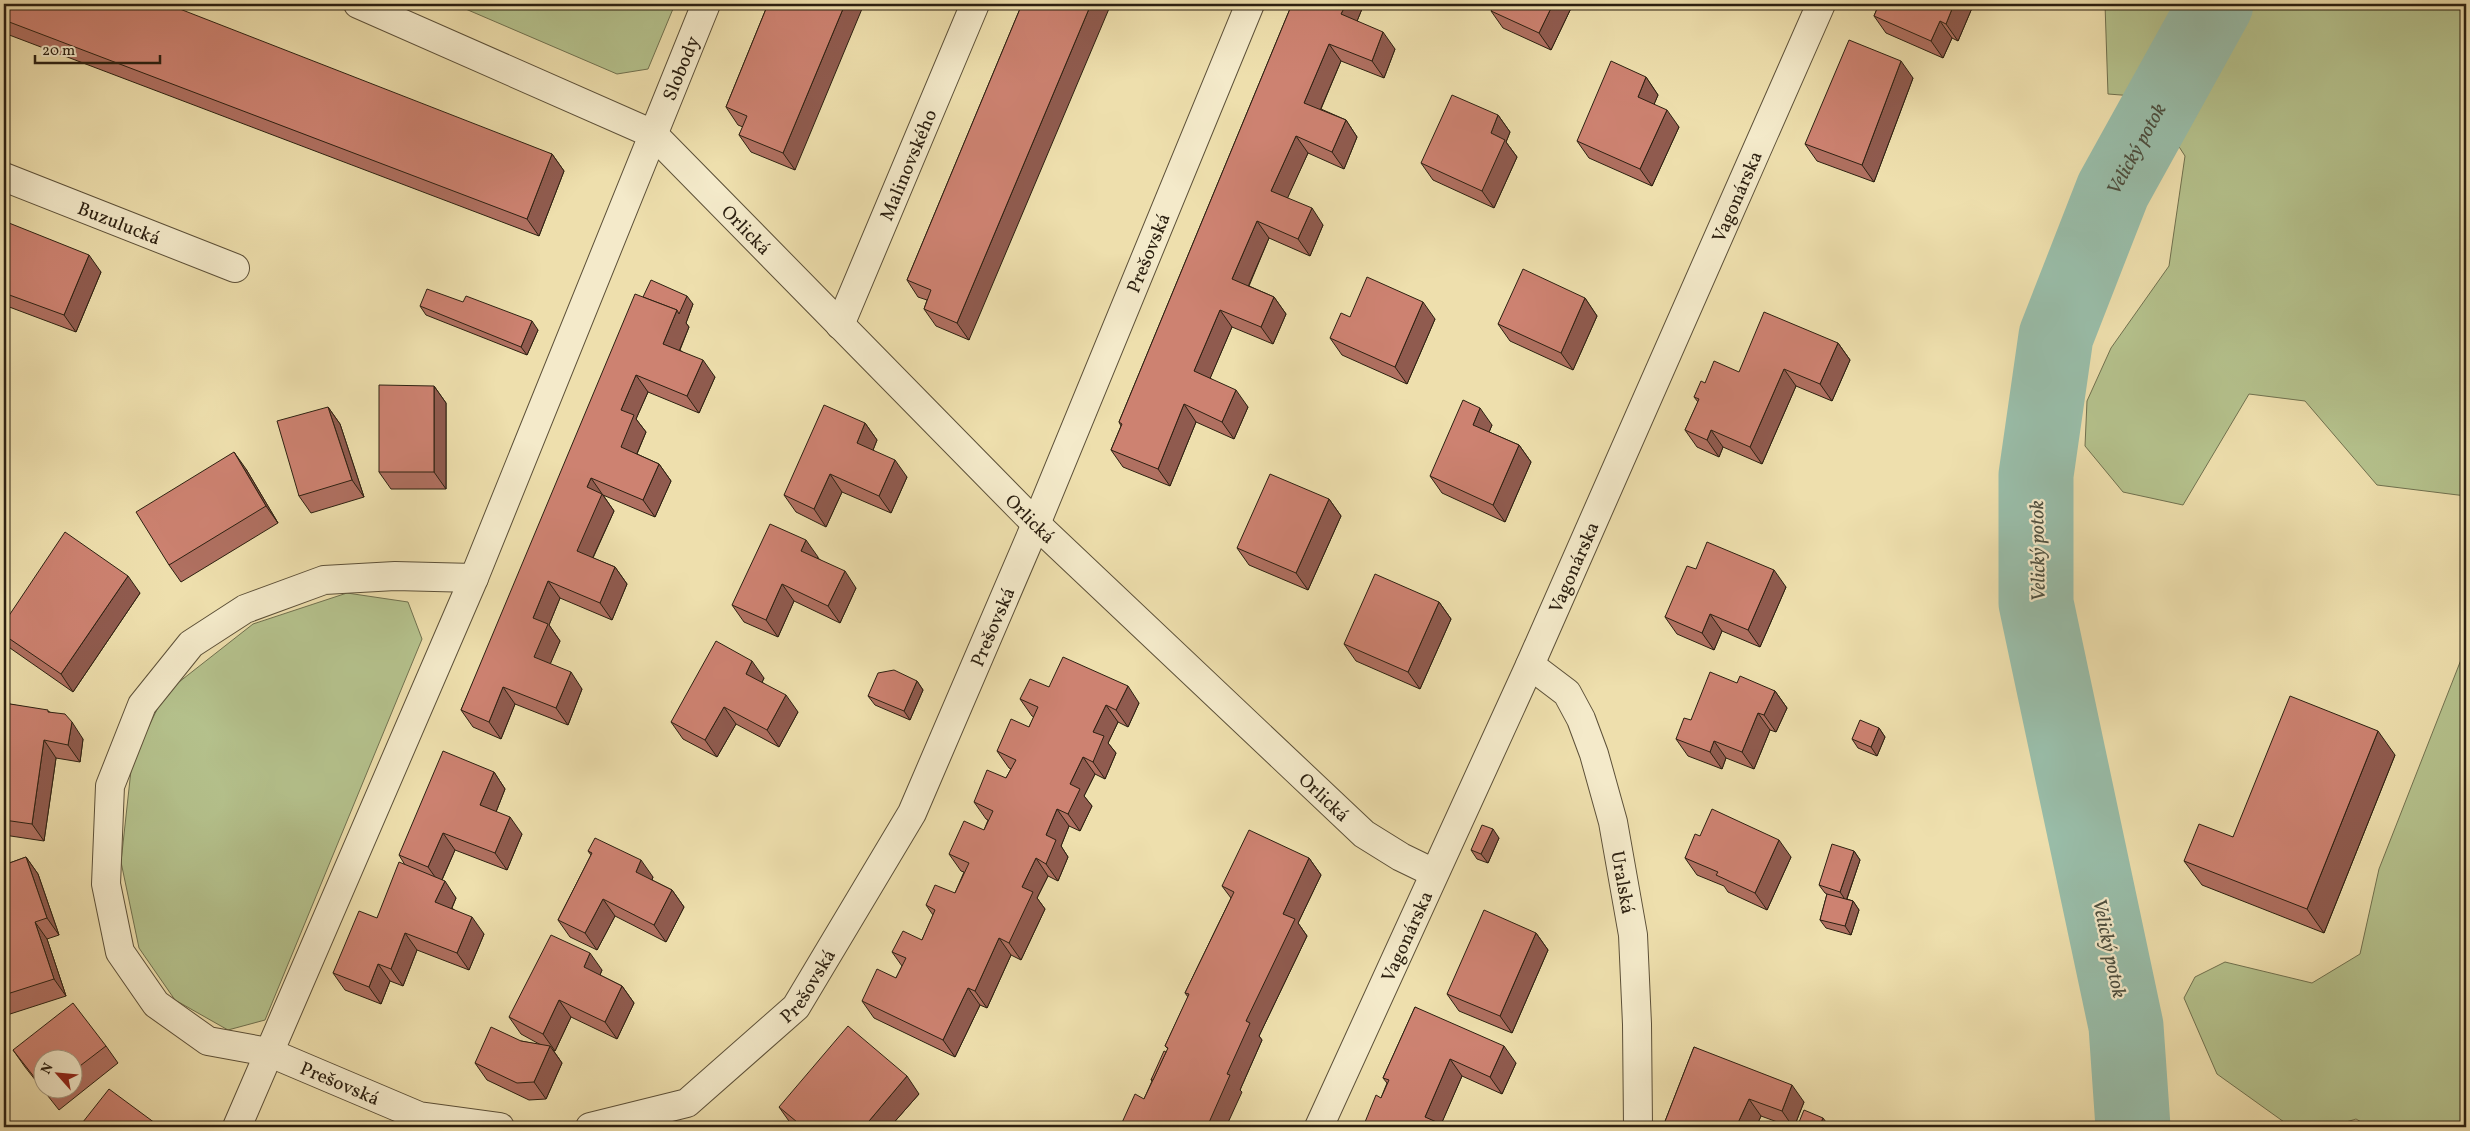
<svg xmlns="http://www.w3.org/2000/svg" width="2470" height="1131" viewBox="0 0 2470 1131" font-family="Vollkorn,serif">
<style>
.green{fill:#b5c28d;stroke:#70714f}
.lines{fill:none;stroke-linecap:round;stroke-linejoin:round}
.river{stroke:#99bda9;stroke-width:75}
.minor-casing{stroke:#5c5038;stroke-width:30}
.minor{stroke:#f4eaca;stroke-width:28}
.wall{fill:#b07061;stroke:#2c2011;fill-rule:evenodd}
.shaded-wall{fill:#905b4f;stroke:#2c2011}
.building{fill:#cd8271;stroke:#2c2011}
.labels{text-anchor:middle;stroke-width:4.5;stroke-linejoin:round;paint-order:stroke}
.street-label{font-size:19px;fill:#2c2011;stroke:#f4eaca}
.water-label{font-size:20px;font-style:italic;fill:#4d4f3f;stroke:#f4eaca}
</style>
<rect width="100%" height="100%" fill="#eedfad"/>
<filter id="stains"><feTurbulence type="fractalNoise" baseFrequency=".004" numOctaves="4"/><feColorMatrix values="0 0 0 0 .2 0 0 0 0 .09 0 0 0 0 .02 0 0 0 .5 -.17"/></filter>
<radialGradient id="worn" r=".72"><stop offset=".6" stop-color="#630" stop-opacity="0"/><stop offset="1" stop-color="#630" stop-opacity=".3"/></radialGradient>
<g class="green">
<path d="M454,4H675L648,69L617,74Z"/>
<path d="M2105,4H2466V496L2377,485L2305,401L2249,394L2183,505L2123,492L2085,446L2087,401L2111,348L2169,266L2185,156L2147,97L2108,94Z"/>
<path d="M347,593L408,602L422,639L265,1020L228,1030L175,1000L139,948L121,862L132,761L165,693L253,624Z"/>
<path d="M2466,647V1124L2463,1127H2370L2356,1119L2330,1127H2291L2217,1074L2184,998L2195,977L2225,962L2312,983L2360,954L2379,869Z"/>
</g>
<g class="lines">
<path class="river" id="s1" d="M2133,1127L2126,1026L2036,603V475L2056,336L2113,190L2216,4"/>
<defs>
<g id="minor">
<path id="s2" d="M358,4L653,134L1036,524L1364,834L1401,857L1434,873"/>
<path id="s3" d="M4,177L235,268"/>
<path id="s4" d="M840,325L975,4"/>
<path id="s5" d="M474,578L395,576L324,580L245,609L191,644L142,705L110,786L106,884L120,952L156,1004L208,1041L268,1052L419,1116L500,1127"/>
<path id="s6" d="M1530,665L1567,693L1581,719L1594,754L1613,822L1633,935L1637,1024L1638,1127"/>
<path id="s7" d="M237,1127L474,578L706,4"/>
<path id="s8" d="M590,1127L687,1103L796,1007L912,813L1036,524L1250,4"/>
<path id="s9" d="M1319,1127L1530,665L1821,4"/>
</g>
</defs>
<use href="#minor" class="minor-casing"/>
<use href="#minor" class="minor"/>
</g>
<g class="wall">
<path d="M4,4L552,154L564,171L539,236L4,33Z"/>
<path d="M768,4L795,170L751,152L739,135L743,127L738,125L726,107Z"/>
<path d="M1022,4L969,340L936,326L924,309L927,300L918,297L907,280Z"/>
<path d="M1292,4H1364L1357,21L1395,49L1384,78L1341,61L1321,109L1346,120L1357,137L1344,169L1308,153L1287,198L1323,225L1310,256L1269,238L1249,286L1274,297L1286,314L1273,344L1232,327L1210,378L1248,407L1234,439L1196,422L1170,486L1123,467L1111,450L1121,426L1119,422Z"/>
<path d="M1573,4L1551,50L1503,28L1491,11Z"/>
<path d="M1879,4H1969L1972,8L1958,41L1952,38L1943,58L1886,33L1874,16Z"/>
<path d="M1646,77L1658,95L1654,104L1679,127L1652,186L1589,158L1577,141Z"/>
<path d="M1913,78L1874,182L1817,161L1805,144Z"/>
<path d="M1498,115L1510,132L1506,142L1517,157L1494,208L1433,180L1421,163Z"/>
<path d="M4,221L101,272L76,332L4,305Z"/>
<path d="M643,297L693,304L686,323L689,327L680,350L715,377L699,413L648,392L636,419L646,432L637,454L659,464L671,481L655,517L603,495L614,511L593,558L615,567L627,584L612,620L560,598L549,625L560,641L550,664L582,689L568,725L515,704L501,739L473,727L461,710Z"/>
<path d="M1585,298L1597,316L1573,370L1510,341L1498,324Z"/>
<path d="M420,306L538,330L527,355L426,315Z"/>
<path d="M1350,317L1435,319L1407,384L1342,355L1330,338Z"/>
<path d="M1838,343L1850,360L1832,401L1796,386L1762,464L1723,447L1719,457L1697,447L1685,430L1698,402L1694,397L1705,383Z"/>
<path d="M434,386L446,403V489H391L379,472Z"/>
<path d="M328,407L340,424L364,497L311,513L299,496Z"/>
<path d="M865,423L877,440L873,450L907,477L891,513L842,492L826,527L796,512L784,495Z"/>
<path d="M1492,425L1489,432L1519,445L1531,462L1505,522L1442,493L1430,476Z"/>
<path d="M246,469L278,523L181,582L169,565Z"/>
<path d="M1329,499L1341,516L1308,590L1249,565L1237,548Z"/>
<path d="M818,557V558L856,588L840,623L794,601L778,637L744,622L732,605Z"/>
<path d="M1696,569L1786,587L1760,647L1722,631L1714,650L1677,634L1665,617Z"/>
<path d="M140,593L73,692L10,648L4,640V623Z"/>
<path d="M1439,602L1451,619L1420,689L1356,661L1344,644Z"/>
<path d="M764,678L762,682L798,712L779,747L736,724L717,757L683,739L671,722Z"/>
<path d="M917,681L923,690L910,720L875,705L868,696Z"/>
<path d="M1737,683L1775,691L1787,708L1776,732L1770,730L1754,769L1726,758L1722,769L1688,756L1676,739L1691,720Z"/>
<path d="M1049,687L1139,703L1128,727L1118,722L1108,743L1116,753L1105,779L1095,774L1084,796L1092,806L1080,831L1069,826L1061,846L1068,857L1058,881L1048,876L1037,898L1045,909L1021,960L1011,955L987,1008L980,1005L955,1057L874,1018L862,1001L896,978L902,966L892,952L922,940L933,915L926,905L955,893L964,872L961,871L949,854L984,830L988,820L986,819L974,802L1006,778L1011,769L1009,768L997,751L1029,727L1034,717L1032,716L1020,699Z"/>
<path d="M4,703L50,712L83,739L80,762L56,758L44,841L4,835Z"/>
<path d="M1879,728L1885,737L1877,756L1858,748L1852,739Z"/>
<path d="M2395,755L2324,933L2202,885L2184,861L2233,837Z"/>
<path d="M494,772L505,789L496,812L522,834L507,870L455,850L442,880L456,898L452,908L484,934L469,970L417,950L403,986L390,981L381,1004L345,990L333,973L377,918L405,865L399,855Z"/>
<path d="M1700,836L1791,857L1767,910L1728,892L1724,886L1697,875L1685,858Z"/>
<path d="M1499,838L1488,863L1477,859L1471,850Z"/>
<path d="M588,851L653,877L652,880L672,890L684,907L666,942L615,916L597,950L570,937L558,920L591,855Z"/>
<path d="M1854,851L1860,860L1847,899L1853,901L1859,910L1851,935L1826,928L1820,920L1827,894L1825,893L1819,885Z"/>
<path d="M26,857L38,874L59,935L47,939L66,996L7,1015L4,1011V865Z"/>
<path d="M1309,858L1321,875L1298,923L1307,936L1259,1036L1262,1040L1240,1090L1242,1092L1144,1099L1152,1081L1151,1080L1168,1049L1165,1046L1188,997L1185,993L1231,898L1222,886Z"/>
<path d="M1536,933L1548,950L1512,1033L1459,1011L1447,994Z"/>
<path d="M602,970L600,975L622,986L634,1003L617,1039L571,1017L555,1051L553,1050L562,1063L546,1099L529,1100L487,1080L475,1063L521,1041L541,1045L521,1034L509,1017Z"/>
<path d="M1415,1007L1516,1063L1502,1094L1462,1076L1441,1124L1381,1098L1387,1083L1383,1078Z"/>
<path d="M106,1046L118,1063L59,1110L25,1067L13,1050ZM42,1058H72V1088H42Z"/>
<path d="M1694,1047L1804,1102L1794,1127H1791L1761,1116L1756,1127H1667L1664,1124Z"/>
<path d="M919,1094L890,1127H795L791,1124L779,1107Z"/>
</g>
<g class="shaded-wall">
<path d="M845,4H864L795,170L783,153Z"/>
<path d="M1091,4H1111L969,340L957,323Z"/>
<path d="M1346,4H1364L1353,31L1341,14Z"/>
<path d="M1553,4H1573L1551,50L1539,33Z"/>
<path d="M1954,4H1969L1972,8L1958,41L1946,24Z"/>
<path d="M1940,21L1952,38L1943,58L1931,41Z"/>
<path d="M1383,32L1395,49L1384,78L1372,61Z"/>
<path d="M1329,44L1341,61L1316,120L1304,103Z"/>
<path d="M1901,61L1913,78L1874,182L1862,165Z"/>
<path d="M1646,77L1658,95L1650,114L1638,97Z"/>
<path d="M1667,110L1679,127L1652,186L1640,169Z"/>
<path d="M1498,115L1510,132L1506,142L1517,157L1494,208L1482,191L1491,133Z"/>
<path d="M1346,120L1357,137L1344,169L1332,152Z"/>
<path d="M1296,136L1308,153L1283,208L1271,191Z"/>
<path d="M552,154L564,171L539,236L527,219Z"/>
<path d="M1312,208L1323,225L1310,256L1298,239Z"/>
<path d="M1257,221L1269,238L1244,296L1232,279Z"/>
<path d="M89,255L101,272L76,332L64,315Z"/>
<path d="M687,296L693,304L686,323L689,327L675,361L663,344L677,310Z"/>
<path d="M1274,297L1286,314L1273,344L1261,327Z"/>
<path d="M1585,298L1597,316L1573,370L1561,353Z"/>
<path d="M1423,302L1435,319L1407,384L1395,367Z"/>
<path d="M1220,310L1232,327L1206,388L1194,371Z"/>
<path d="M532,321L538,330L527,355L521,347Z"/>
<path d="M1838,343L1850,360L1832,401L1820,384Z"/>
<path d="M703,360L715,377L699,413L687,396Z"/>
<path d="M1784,369L1796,386L1762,464L1750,447Z"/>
<path d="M636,375L648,392L636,419L646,432L632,465L621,447V410Z"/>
<path d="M434,386L446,403V489L434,472Z"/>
<path d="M1236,390L1248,407L1234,439L1222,422Z"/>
<path d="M1184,404L1196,422L1170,486L1158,469Z"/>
<path d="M328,407L340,424L364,497L352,480Z"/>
<path d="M1480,408L1492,425L1485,442L1473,425Z"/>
<path d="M865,423L877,440L869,460L857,443Z"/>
<path d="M1711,430L1723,447L1719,457L1707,440Z"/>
<path d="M1519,445L1531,462L1505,522L1493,505Z"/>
<path d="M234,452L246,469L278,523L266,506Z"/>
<path d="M895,460L907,477L891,513L879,496Z"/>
<path d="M659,464L671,481L655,517L643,500Z"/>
<path d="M830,474L842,492L826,527L814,509Z"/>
<path d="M591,478L614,511L588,568L577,551L587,487Z"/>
<path d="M1329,499L1341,516L1308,590L1296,573Z"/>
<path d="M806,540L818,557L813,568L801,551Z"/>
<path d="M615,567L627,584L612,620L600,603Z"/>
<path d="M1774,570L1786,587L1760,647L1748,630Z"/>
<path d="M845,571L856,588L840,623L828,606Z"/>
<path d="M128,576L140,593L73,692L61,674Z"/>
<path d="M548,581L560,598L549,625L560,641L546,674L534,657L533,618Z"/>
<path d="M782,584L794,601L778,637L766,620Z"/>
<path d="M1439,602L1451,619L1420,689L1408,672Z"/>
<path d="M1710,614L1722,631L1714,650L1702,633Z"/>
<path d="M752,661L764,678L758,691L746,674Z"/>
<path d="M571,672L582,689L568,725L556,708Z"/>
<path d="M917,681L923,690L910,720L904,711Z"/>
<path d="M1128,686L1139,703L1128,727L1116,710Z"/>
<path d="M503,687L515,704L501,739L489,722Z"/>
<path d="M1775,691L1787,708L1776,732L1764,715Z"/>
<path d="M786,695L798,712L779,747L767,730Z"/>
<path d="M1106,705L1118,722L1108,743L1116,753L1105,779L1093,762V732Z"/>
<path d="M724,707L736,724L717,757L705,740Z"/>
<path d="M1758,713L1770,730L1754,769L1742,752Z"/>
<path d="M72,722L83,739L80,762L68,745Z"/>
<path d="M1879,728L1885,737L1877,756L1871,747Z"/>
<path d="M2378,731L2395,755L2324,933L2307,909Z"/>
<path d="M44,740L56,758L44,841L32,824Z"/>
<path d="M1714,741L1726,758L1722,769L1710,752Z"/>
<path d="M1083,757L1095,774L1084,796L1092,806L1080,831L1068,814L1070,784Z"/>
<path d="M494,772L505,789L492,822L480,805Z"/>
<path d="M1057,809L1069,826L1061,846L1068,857L1058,881L1046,864V835Z"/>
<path d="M510,817L522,834L507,870L495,853Z"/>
<path d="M1493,829L1499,838L1488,863L1481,854Z"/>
<path d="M443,833L455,850L440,884L428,867Z"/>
<path d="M1779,840L1791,857L1767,910L1755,893Z"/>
<path d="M1854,851L1860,860L1846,901L1840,892Z"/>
<path d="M26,857L38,874L59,935L47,918Z"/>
<path d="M1036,858L1048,876L1037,898L1045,909L1021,960L1009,943L1022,887Z"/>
<path d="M1309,858L1321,875L1298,923L1307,936L1259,1036L1262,1040L1240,1090L1242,1092L1226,1127H1207L1246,1021L1283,914Z"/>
<path d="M641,860L653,877L648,889L636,872Z"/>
<path d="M445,881L456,898L447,919L435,902Z"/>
<path d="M672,890L684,907L666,942L654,925Z"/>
<path d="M603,899L615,916L597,950L585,933Z"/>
<path d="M1853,901L1859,910L1851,935L1845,926Z"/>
<path d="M472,917L484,934L469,970L457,953Z"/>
<path d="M35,922L47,939L66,996L54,979Z"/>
<path d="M405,933L417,950L403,986L391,969Z"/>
<path d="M1536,933L1548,950L1512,1033L1500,1016Z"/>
<path d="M999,938L1011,955L987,1008L975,991Z"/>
<path d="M590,953L602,970L596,984L584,967Z"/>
<path d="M378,964L390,981L381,1004L369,987Z"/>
<path d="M622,986L634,1003L617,1039L605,1022Z"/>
<path d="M968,988L980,1005L955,1057L943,1040Z"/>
<path d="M559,1000L571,1017L555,1051L543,1034Z"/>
<path d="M550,1046L562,1063L546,1099L534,1082Z"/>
<path d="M1504,1046L1516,1063L1502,1094L1490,1077Z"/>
<path d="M1450,1059L1462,1076L1440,1127L1425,1117Z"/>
<path d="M907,1076L919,1094L890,1127H864Z"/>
<path d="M1792,1085L1804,1102L1794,1127H1793L1782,1111Z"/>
<path d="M1749,1099L1761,1116L1756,1127H1736Z"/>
<path d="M1823,1118L1829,1126V1127H1819Z"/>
</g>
<g class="building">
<path d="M4,4H167L552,154L527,219L4,20Z"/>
<path d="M768,4H845L783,153L739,135L747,116L726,107Z"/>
<path d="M1022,4H1091L957,323L924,309L931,290L907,280Z"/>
<path d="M1292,4H1346L1341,14L1383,32L1372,61L1329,44L1304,103L1346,120L1332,152L1296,136L1271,191L1312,208L1298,239L1257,221L1232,279L1274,297L1261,327L1220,310L1194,371L1236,390L1222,422L1184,404L1158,469L1111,450L1122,424L1119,422Z"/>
<path d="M1495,4H1553L1539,33L1491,11Z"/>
<path d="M1879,4H1954L1946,24L1940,21L1931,41L1874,16Z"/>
<path d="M1849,40L1901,61L1862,165L1805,144Z"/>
<path d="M1611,61L1646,77L1638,97L1667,110L1640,169L1577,141Z"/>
<path d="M1452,95L1498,115L1491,133L1505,140L1482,191L1421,163Z"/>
<path d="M4,221L89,255L64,315L4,293Z"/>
<path d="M1523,269L1585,298L1561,353L1498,324Z"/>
<path d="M1367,277L1423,302L1395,367L1330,338L1341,313L1350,317Z"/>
<path d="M651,280L687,296L679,314L677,310L643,297Z"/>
<path d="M427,289L463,302L466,296L532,321L521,347L420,306Z"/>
<path d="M635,294L677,310L663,344L703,360L687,396L636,375L621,410L634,415L621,447L659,464L643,500L591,478L587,487L602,494L577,551L615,567L600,603L548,581L533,618L548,624L534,657L571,672L556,708L503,687L489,722L461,710Z"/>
<path d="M1764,312L1838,343L1820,384L1784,369L1750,447L1711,430L1707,440L1685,430L1699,399L1694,397L1701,381L1705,383L1714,361L1739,372Z"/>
<path d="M379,385L434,386V472H379Z"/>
<path d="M1463,400L1480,408L1473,425L1519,445L1493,505L1430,476Z"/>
<path d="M824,405L865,423L857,443L895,460L879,496L830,474L814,509L784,495Z"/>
<path d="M328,407L352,480L299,496L277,421Z"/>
<path d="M234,452L266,506L169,565L136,512Z"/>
<path d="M1270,474L1329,499L1296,573L1237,548Z"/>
<path d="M770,524L806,540L801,551L845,571L828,606L782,584L766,620L732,605Z"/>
<path d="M65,532L128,576L61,674L4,635V623Z"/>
<path d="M1707,542L1774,570L1748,630L1710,614L1702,633L1665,617L1687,566L1696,569Z"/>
<path d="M1375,574L1439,602L1408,672L1344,644Z"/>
<path d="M716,641L752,661L746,674L786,695L767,730L724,707L705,740L671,722Z"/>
<path d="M1063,657L1128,686L1116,710L1106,705L1093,732L1104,736L1093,762L1083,757L1070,784L1080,789L1068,814L1057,809L1046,835L1056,840L1046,864L1036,858L1022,887L1033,892L1009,943L999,938L975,991L968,988L943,1040L862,1001L877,969L896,978L906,958L892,952L903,931L922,940L935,910L926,905L935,885L955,893L969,863L949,854L964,821L984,830L993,811L974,802L987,770L1006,778L1016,760L997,751L1011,719L1029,727L1038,707L1020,699L1030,679L1049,687Z"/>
<path d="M894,670L917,681L904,711L868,696L878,673Z"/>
<path d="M1710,672L1737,683L1740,676L1775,691L1764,715L1758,713L1742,752L1714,741L1710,752L1676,739L1684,718L1691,720Z"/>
<path d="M2290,696L2378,731L2307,909L2184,861L2199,824L2233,837Z"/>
<path d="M4,703L48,710V712L65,714L72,722L68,745L44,740L32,824L4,820Z"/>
<path d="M1860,720L1879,728L1871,747L1852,739Z"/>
<path d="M443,751L494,772L480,805L510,817L495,853L443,833L428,867L399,855Z"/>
<path d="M1712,809L1779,840L1755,893L1716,875L1718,872L1685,858L1695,834L1700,836Z"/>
<path d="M1482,825L1493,829L1481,854L1471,850Z"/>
<path d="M1249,830L1309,858L1283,914L1295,919L1246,1021L1250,1023L1227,1074L1230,1075L1207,1127H1120L1135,1094L1144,1099L1168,1048L1165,1046L1189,994L1185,993L1234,892L1222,886Z"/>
<path d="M595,838L641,860L636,872L672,890L654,925L603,899L585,933L558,920L592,853L588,851Z"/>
<path d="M1832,844L1854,851L1840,892L1819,885Z"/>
<path d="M26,857L47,918L35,922L54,979L4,995V865Z"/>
<path d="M399,862L445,881L435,902L472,917L457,953L405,933L391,969L378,964L369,987L333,973L359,911L377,918Z"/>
<path d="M1827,894L1853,901L1845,926L1820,920Z"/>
<path d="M1484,910L1536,933L1500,1016L1447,994Z"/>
<path d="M551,935L590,953L584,967L622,986L605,1022L559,1000L543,1034L509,1017Z"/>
<path d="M73,1003L106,1046L72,1072V1058H42V1087L13,1050Z"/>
<path d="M1415,1007L1504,1046L1490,1077L1450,1059L1425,1117L1448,1127H1363L1376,1095L1381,1098L1389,1080L1383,1078Z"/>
<path d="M848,1026L907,1076L864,1127H803L779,1107Z"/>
<path d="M491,1027L521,1041L550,1046L534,1082L517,1083L475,1063Z"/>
<path d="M1694,1047L1792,1085L1782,1111L1749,1099L1736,1127H1674L1664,1124Z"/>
<path d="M1164,1051L1166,1052L1153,1080H1151Z"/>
<path d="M44,1088H52L47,1092Z"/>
<path d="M109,1089L159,1126L158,1127H79Z"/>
<path d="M1804,1110L1823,1118L1819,1127H1797Z"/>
</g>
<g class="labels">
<g class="street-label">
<text dy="7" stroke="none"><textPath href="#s7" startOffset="1148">Slobody</textPath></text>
<text dy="7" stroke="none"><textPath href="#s4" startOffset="174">Malinovského</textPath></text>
<text dy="7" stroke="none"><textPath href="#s9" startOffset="1020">Vagonárska</textPath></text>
<text dy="7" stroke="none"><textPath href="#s3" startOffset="124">Buzulucká</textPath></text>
<text dy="7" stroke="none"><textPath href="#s2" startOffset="456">Orlická</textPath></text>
<text dy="7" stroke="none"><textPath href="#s8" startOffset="1079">Prešovská</textPath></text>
<text dy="7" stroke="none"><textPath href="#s2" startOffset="861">Orlická</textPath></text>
<text dy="7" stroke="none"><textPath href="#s9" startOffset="615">Vagonárska</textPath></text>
<text dy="7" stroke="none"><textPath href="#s8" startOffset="674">Prešovská</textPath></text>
<text dy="7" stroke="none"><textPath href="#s2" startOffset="1266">Orlická</textPath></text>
<text dy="7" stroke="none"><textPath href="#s6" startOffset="245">Uralská</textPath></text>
<text dy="7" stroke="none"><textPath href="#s9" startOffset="210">Vagonárska</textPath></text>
<text dy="7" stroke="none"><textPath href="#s8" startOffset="269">Prešovská</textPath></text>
<text dy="7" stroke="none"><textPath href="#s5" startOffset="898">Prešovská</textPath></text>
</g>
<g class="water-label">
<text dy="7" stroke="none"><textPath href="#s1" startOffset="1006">Velický potok</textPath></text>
<text transform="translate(2037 551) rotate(-91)" y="7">Velický potok</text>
<text transform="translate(2110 948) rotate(78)" y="7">Velický potok</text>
</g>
</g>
<rect width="2470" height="1131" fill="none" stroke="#eedfad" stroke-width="20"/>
<rect x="5" y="5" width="2460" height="1121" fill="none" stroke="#2c2011" stroke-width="2.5"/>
<rect x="10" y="10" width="2450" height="1111" fill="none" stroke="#2c2011"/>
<g transform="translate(58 1074) rotate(297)"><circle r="24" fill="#f4eaca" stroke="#a49980"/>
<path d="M0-4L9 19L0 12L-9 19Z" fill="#8f2418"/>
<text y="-8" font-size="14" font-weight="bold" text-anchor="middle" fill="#2c2011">N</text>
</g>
<path d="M35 55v8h125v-8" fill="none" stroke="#2c2011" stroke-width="2.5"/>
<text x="42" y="55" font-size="15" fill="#2c2011" stroke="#f4eaca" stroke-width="4" paint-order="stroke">20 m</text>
<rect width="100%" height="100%" filter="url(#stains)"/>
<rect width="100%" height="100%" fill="url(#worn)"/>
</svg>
